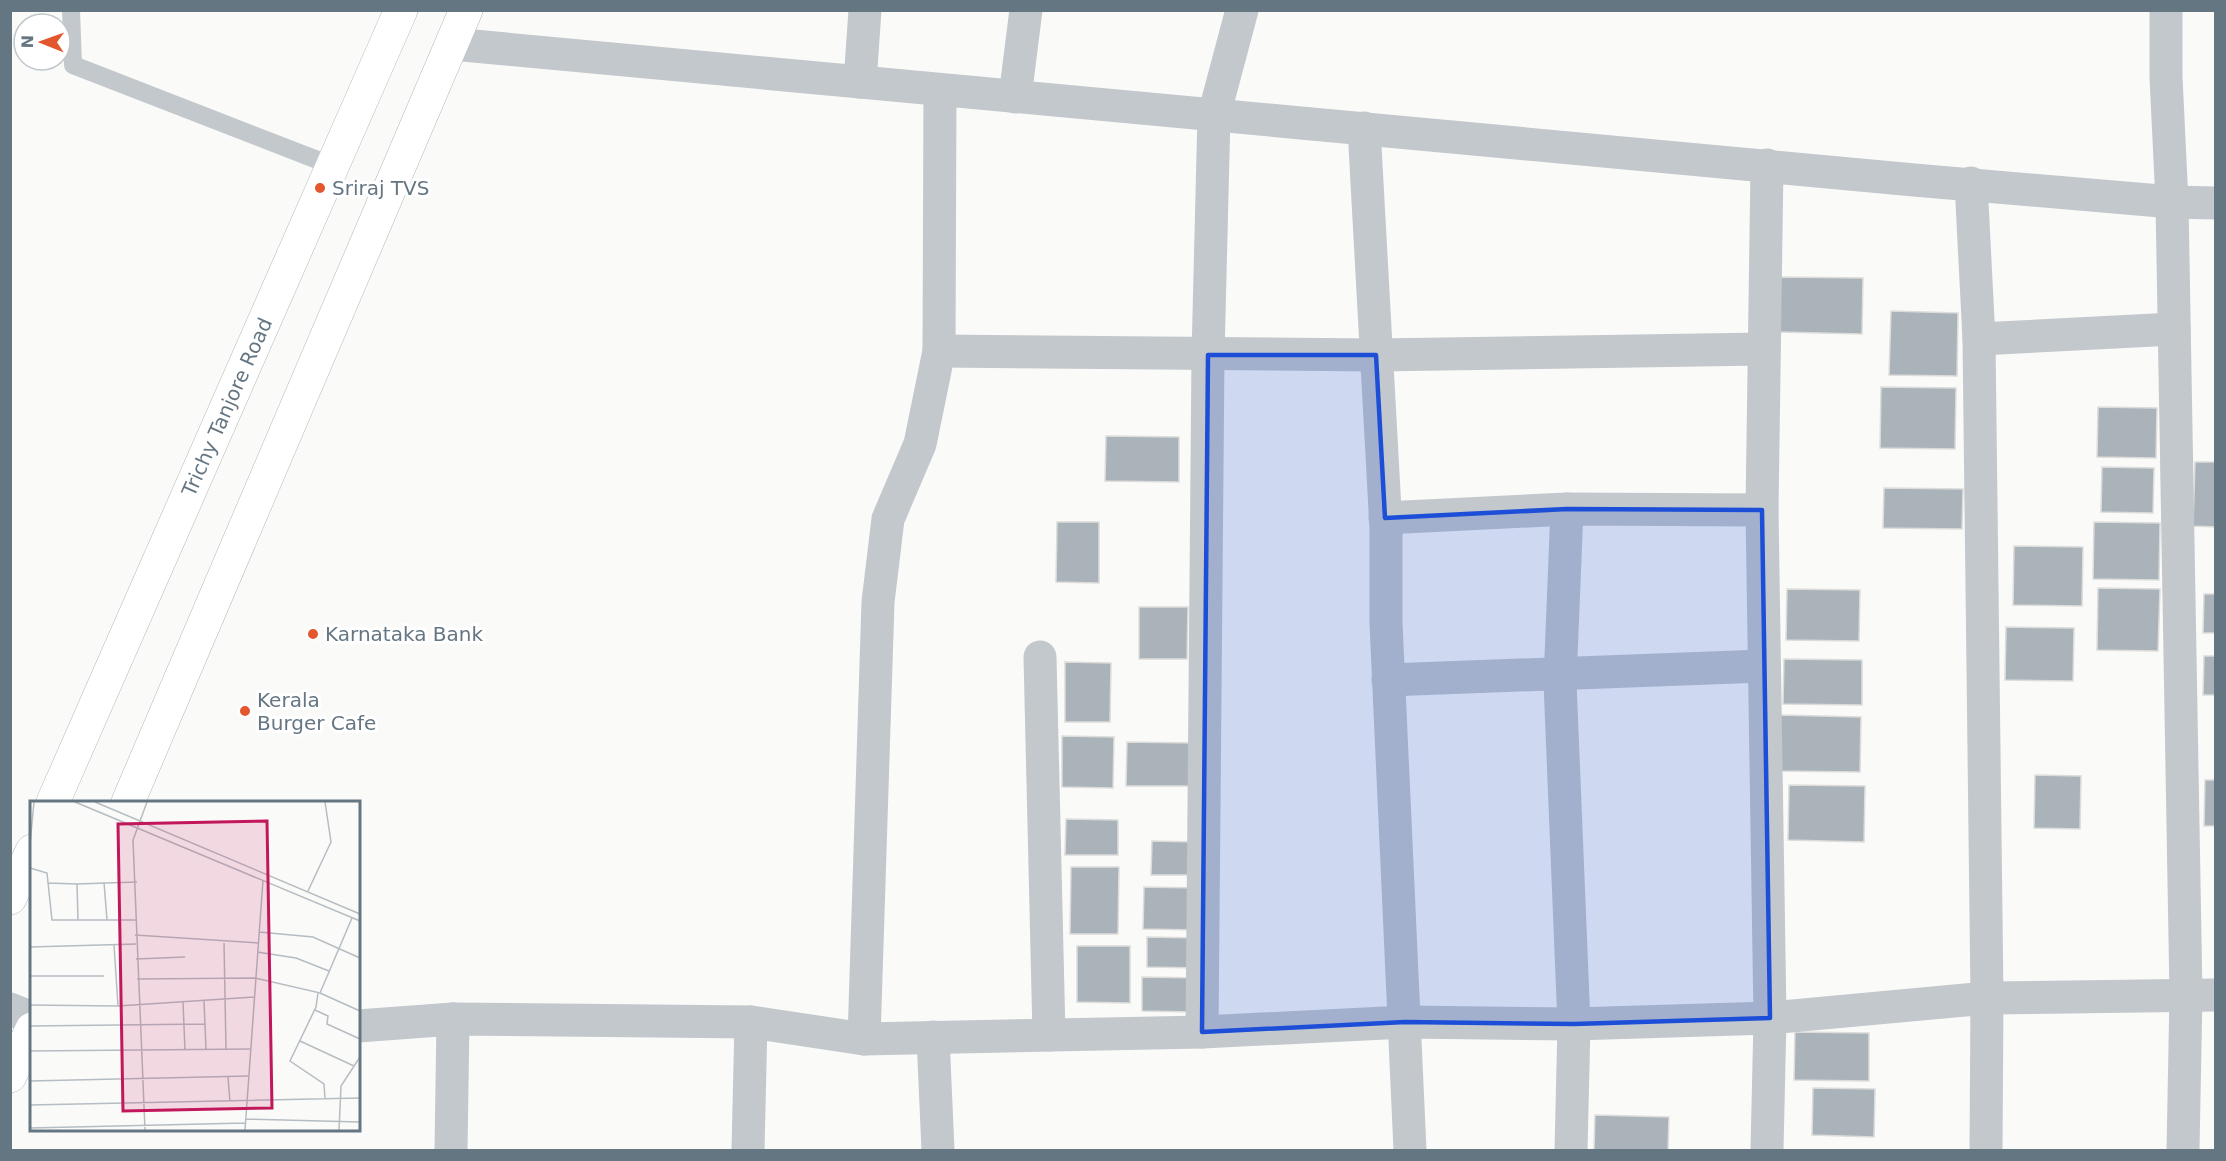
<svg xmlns="http://www.w3.org/2000/svg" width="2226" height="1161" viewBox="0 0 2226 1161" font-family="'DejaVu Sans',sans-serif">
<style>
.building{fill:#aab3b9;stroke:#dcdcda;stroke-width:1.5}
.lines{fill:none;stroke-linecap:round;stroke-linejoin:round}
.highway-casing{stroke:#b4b9bd;stroke-width:34}
.lane{stroke:#c3c8cc;stroke-width:18}
.street{stroke:#c3c8cc;stroke-width:33}
.highway{stroke:#fff;stroke-width:33}
.marked{fill:#1d4ed8;fill-opacity:0.2;stroke:#1d4ed8;stroke-width:4.5;stroke-linejoin:round}
.poi-dot{fill:#e4572e;stroke:#fff;stroke-width:2}
.labels{text-anchor:middle;stroke-width:6;stroke-linejoin:round;paint-order:stroke}
.poi-label{font-size:20px;fill:#657683;stroke:#fff;text-anchor:start}
.street-label{font-size:20px;fill:#657683;stroke:#fff}
.inset-road{fill:none;stroke:#b5bdc2;stroke-width:1.5}
.view{fill:#c2185b;fill-opacity:0.15;stroke:#c2185b;stroke-width:3}
.inset-edge{fill:none;stroke:#657683;stroke-width:3}
</style>
<rect width="100%" height="100%" fill="#fafaf8"/>
<g class="building">
<path d="M1778,277L1863,278L1862,334L1777,332Z"/>
<path d="M1891,311L1958,313L1957,376L1889,375Z"/>
<path d="M1881,387L1956,388L1955,449L1880,448Z"/>
<path d="M2098,407L2157,408L2156,458L2097,457Z"/>
<path d="M1106,436L1179,437V482L1105,481Z"/>
<path d="M2195,462H2216V527L2193,526Z"/>
<path d="M2102,467L2154,468L2153,513L2101,512Z"/>
<path d="M1884,488L1963,489L1962,529L1883,528Z"/>
<path d="M1057,522H1099V583L1056,582Z"/>
<path d="M2094,522L2160,523L2159,580L2093,579Z"/>
<path d="M2014,546L2083,547L2082,606L2013,605Z"/>
<path d="M2098,588L2160,589L2158,651L2097,650Z"/>
<path d="M1787,589L1860,590L1859,641L1786,640Z"/>
<path d="M2204,594H2216V633H2203Z"/>
<path d="M1139,607H1188L1187,659H1139Z"/>
<path d="M2006,627L2074,628L2073,681L2005,680Z"/>
<path d="M2204,656H2216V695H2203Z"/>
<path d="M1784,659L1862,660V705L1783,704Z"/>
<path d="M1065,662L1111,663L1110,722H1065Z"/>
<path d="M1780,715L1861,717L1860,772L1779,771Z"/>
<path d="M1062,736L1114,737L1113,788L1062,787Z"/>
<path d="M1127,742L1194,743V786H1126Z"/>
<path d="M2035,775L2081,776L2080,829L2034,828Z"/>
<path d="M2205,780H2216V826H2204Z"/>
<path d="M1789,785L1865,786L1864,842L1788,840Z"/>
<path d="M1066,819L1118,820V855H1065Z"/>
<path d="M1152,841L1195,842V875H1151Z"/>
<path d="M1071,867H1119L1118,934H1070Z"/>
<path d="M1144,887L1198,888L1197,930L1143,929Z"/>
<path d="M1147,937L1199,938V968L1147,967Z"/>
<path d="M1077,946H1130V1003L1077,1002Z"/>
<path d="M1142,977L1199,978V1012L1142,1011Z"/>
<path d="M1795,1032L1869,1033V1081L1794,1080Z"/>
<path d="M1813,1088L1875,1089L1874,1137L1812,1135Z"/>
<path d="M1595,1115L1669,1117L1668,1150H1594Z"/>
</g>
<g class="lines">
<defs>
<g id="highway">
<path d="M53,802L401,10"/>
<path d="M128,802L466,10"/>
<path d="M10,898L32,851"/>
<path d="M10,1076L32,1029"/>
</g>
</defs>
<use href="#highway" class="highway-casing"/>
<path class="lane" d="M71,10L73,65L333,166"/>
<g class="street">
<path d="M2166,10V77L2172,202L2186,995L2183,1150"/>
<path d="M452,44L1914,180L2172,202L2216,203"/>
<path d="M860,82L865,10"/>
<path d="M1015,97L1026,10"/>
<path d="M1364,128L1386,528V623L1410,1150"/>
<path d="M1971,183L1979,339L1987,998L1986,1150"/>
<path d="M1979,339L2174,329"/>
<path d="M939,351L1376,355L1764,349"/>
<path d="M1567,509L1560,682L1574,1024L1571,1150"/>
<path d="M1385,518L1567,509L1762,510"/>
<path d="M1040,657L1049,1035"/>
<path d="M1388,680L1763,666"/>
<path d="M10,1009L32,1018"/>
<path d="M358,1026L453,1019L751,1022L864,1039L1202,1032L1405,1022L1574,1024L1770,1018L1987,998L2216,995"/>
<path d="M1202,1032L1208,355L1214,115L1242,10"/>
<path d="M933,1037L938,1150"/>
<path d="M864,1039L878,602L888,519L920,444L939,351L940,90"/>
<path d="M451,1150L453,1019"/>
<path d="M748,1150L751,1022"/>
<path d="M1767,1150L1770,1018L1762,510L1767,165"/>
</g>
<use href="#highway" class="highway"/>
</g>
<path class="marked" d="M1208,355H1376L1385,518L1567,509L1762,510L1770,1018L1574,1024L1405,1022L1202,1032Z"/>
<g class="poi-dot">
<circle cx="320" cy="188" r="6"/>
<circle cx="313" cy="634" r="6"/>
<circle cx="245" cy="711" r="6"/>
</g>
<g class="labels">
<g class="poi-label">
<text x="332" y="195">Sriraj TVS</text>
<text x="325" y="641">Karnataka Bank</text>
<text x="257" y="707">Kerala<tspan x="257" dy="23">Burger Cafe</tspan></text>
</g>
<g class="street-label">
<text transform="translate(227 407) rotate(-66)" y="7">Trichy Tanjore Road</text>
</g>
</g>
<g transform="translate(30 801)">
<rect width="330" height="330" fill="#fafaf8"/>
<path class="inset-road" d="M45,1L330,120M65,1L330,113M0,43L4,1M0,67L17,72L22,119H107M74,81L77,119M18,82L47,83M278,90L301,41L295,1M48,119L47,83L107,81M229,131L283,136L330,157M105,134L228,142M194,142L196,248M84,144L88,205M0,146L106,143M227,151L266,157L299,170M106,158L155,156M0,175H74M107,178L225,177L290,192L322,117M288,192L286,206L260,260L294,283L295,298M290,192L330,210M174,200L176,248M153,201L155,249M0,204L88,205L224,196M285,209L298,215L297,223L330,238M0,225L175,223M270,240L324,265M0,250L220,248M198,276L200,301M0,280L218,275M0,304L330,297M216,318L330,321M0,327L216,322M115,329L103,39L117,1M215,329L233,79M309,329L311,285L330,256"/>
<path class="view" d="M237,20L242,307L93,310L88,23Z"/>
<rect width="330" height="330" class="inset-edge"/>
</g>
<rect width="2226" height="1161" fill="none" stroke="#657683" stroke-width="24"/>
<g transform="translate(42 42) rotate(271)"><circle r="28" fill="#ffffff" stroke="#c1c8cd" stroke-width="1.5"/>
<path d="M0-4.5L10 22L0 15L-10 22Z" fill="#e4572e"/>
<text y="-9" font-size="16" font-weight="bold" text-anchor="middle" fill="#657683">N</text>
</g>
</svg>
